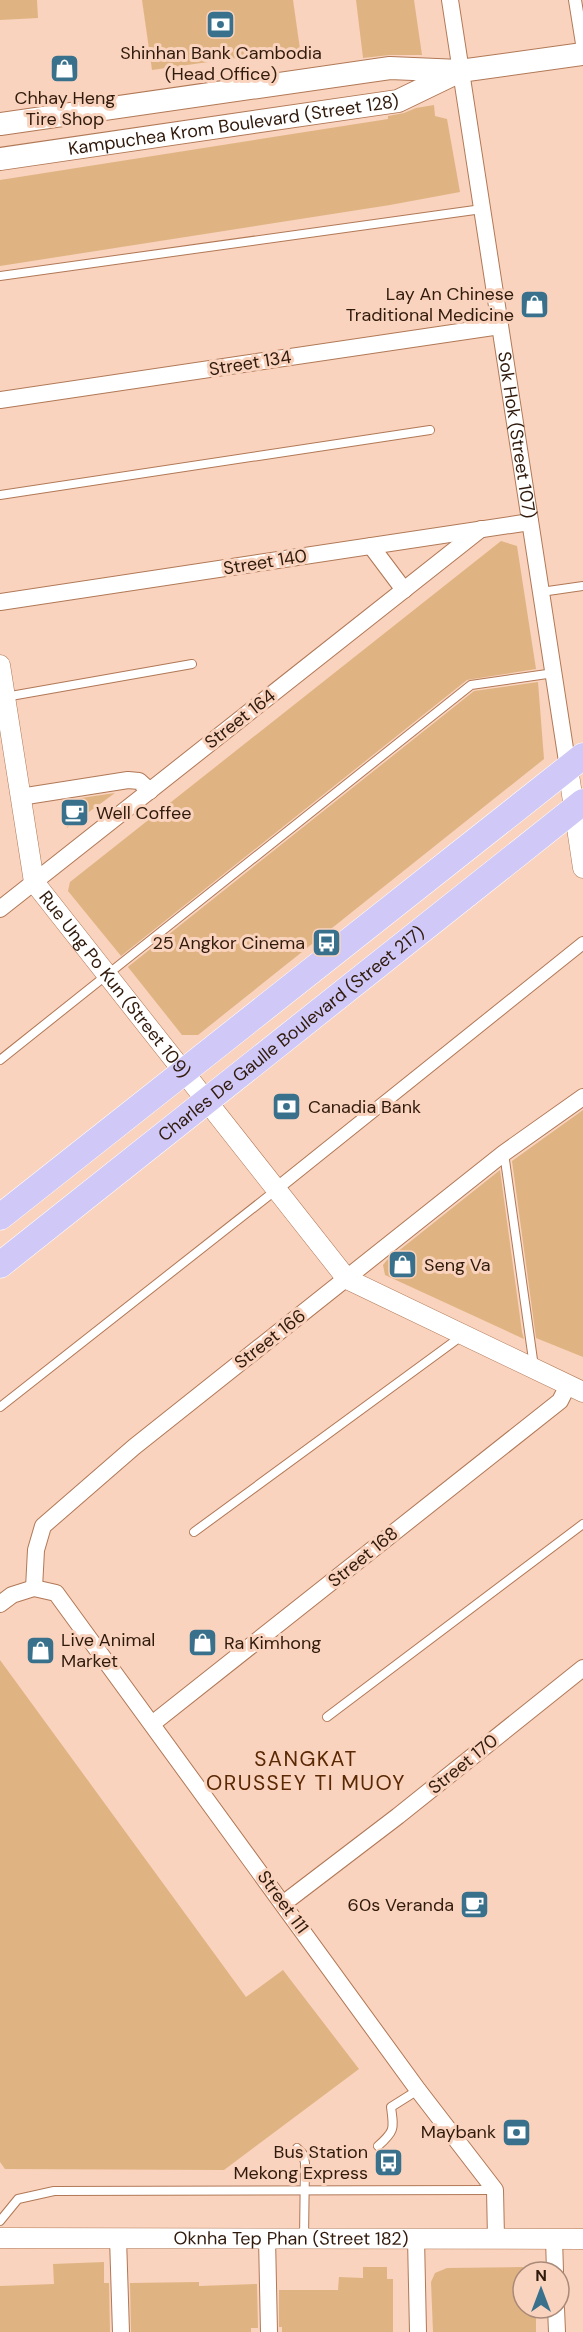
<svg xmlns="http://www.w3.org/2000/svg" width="583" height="2332" viewBox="0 0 583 2332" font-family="'DM Sans',sans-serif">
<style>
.building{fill:#dfb482}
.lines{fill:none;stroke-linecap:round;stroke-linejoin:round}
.service-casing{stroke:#b17856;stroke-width:10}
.pedestrian-casing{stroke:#b17856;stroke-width:14}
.minor-casing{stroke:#b17856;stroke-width:18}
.tertiary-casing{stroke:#b17856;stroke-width:21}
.secondary-casing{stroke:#b17856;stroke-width:24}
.primary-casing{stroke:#fff;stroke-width:27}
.service{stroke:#fff;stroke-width:8}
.pedestrian{stroke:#fff;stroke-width:12}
.minor{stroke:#fff;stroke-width:16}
.tertiary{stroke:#fff;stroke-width:20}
.secondary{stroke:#fff;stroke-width:22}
.primary{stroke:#d0c9f7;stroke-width:26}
.labels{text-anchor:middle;stroke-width:6;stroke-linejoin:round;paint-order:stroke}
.poi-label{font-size:18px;fill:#301a0c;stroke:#f9d3be;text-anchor:end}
.street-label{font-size:18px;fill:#301a0c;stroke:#f9d3be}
.quarter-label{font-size:21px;letter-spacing:1.5px;fill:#5a2803;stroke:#f9d3be}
</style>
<rect width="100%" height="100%" fill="#f9d3be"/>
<g class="building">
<path d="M0,0H37L38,18L0,20Z"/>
<path d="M142,0H293L300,49L152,70Z"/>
<path d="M356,0H414L422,55H390L363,58Z"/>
<path d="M434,105L435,116L447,119L460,192L390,205L0,266V180L388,119V116L404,113L416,108Z"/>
<path d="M501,541L517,546L536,669L467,680L121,956L68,891L70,882Z"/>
<path d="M538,682L544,759L198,1035H182L128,967L129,966L474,691Z"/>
<path d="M115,793L67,828L61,801Z"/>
<path d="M583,1110V1357L536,1338L512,1161Z"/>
<path d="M500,1170L522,1332L524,1339L385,1275L383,1265L387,1260Z"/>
<path d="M0,1660L246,1997L283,1970L359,2069L224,2170L5,2169L0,2162Z"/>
<path d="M104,2262V2283H109L110,2332H0V2286L54,2284L53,2264Z"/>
<path d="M363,2267H387V2279H393V2332H282V2327H279V2290H338L339,2277L363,2278Z"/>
<path d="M523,2267V2308H536V2332H433L431,2282L435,2273L447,2268Z"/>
<path d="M199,2282V2286L257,2284L258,2328H251V2332H131L130,2283Z"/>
</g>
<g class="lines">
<defs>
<g id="service">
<path d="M0,276L482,209"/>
<path d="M0,495L430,430"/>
<path d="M541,592L583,586"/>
<path d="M5,697L192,664"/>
<path d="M0,1060L471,685L554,673"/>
<path d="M504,1153L534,1367"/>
<path d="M0,1407L276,1190"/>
<path d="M194,1532L463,1335"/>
<path d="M327,1717L583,1524"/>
<path d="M378,2146C395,2131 394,2129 391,2107L418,2090"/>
<path d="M297,2148L303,2154L305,2163L304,2238"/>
<path d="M0,2221L18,2199L54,2191L495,2190"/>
</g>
<g id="pedestrian">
<path d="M575,0L583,50"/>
<path d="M276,1189L583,943"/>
</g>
<g id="minor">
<path id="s1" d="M450,0L568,768"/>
<path d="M0,400L500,326"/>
<path d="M371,546L404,590"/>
<path d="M0,602L530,522"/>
<path d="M20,797L128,780L139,781L150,791"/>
<path d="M0,909L481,529"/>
<path d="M34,1588L56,1593L418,2090L495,2190L496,2238"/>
<path d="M34,1588L36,1550L43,1526L134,1447L504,1153L583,1097"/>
<path d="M0,1604L12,1595L34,1588"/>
<path d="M152,1724L560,1401L568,1385"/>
<path d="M284,1903L398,1816L583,1668"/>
<path d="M118,2238L121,2332"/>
<path d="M267,2238L269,2332"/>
<path d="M416,2238L418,2332"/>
<path d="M554,2238L555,2272"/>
<path d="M556,2308L557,2332"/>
</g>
<g id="tertiary">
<path id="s2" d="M0,665L34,882L347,1279L583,1392"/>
<path d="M568,768L583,868"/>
<path id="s3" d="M0,2238L583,2239"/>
</g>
<g id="secondary">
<path d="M0,124L390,68L460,71L583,54"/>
<path id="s4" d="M0,159L398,101L456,73"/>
</g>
<g id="primary">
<path d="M0,1217L583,756"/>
<path id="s5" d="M0,1265L583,802"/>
</g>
</defs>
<use href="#service" class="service-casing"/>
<use href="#pedestrian" class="pedestrian-casing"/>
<use href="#minor" class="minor-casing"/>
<use href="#tertiary" class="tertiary-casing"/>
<use href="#secondary" class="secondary-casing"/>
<use href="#primary" class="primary-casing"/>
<use href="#service" class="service"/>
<use href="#pedestrian" class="pedestrian"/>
<use href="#minor" class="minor"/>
<use href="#tertiary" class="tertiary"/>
<use href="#secondary" class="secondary"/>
<use href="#primary" class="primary"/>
</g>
<defs>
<symbol id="bank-square" viewBox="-11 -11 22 22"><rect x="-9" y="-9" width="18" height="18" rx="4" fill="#39718c" stroke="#f9d3be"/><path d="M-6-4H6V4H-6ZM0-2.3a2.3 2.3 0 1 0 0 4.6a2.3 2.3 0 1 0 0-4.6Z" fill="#fff"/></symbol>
<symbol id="shop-square" viewBox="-11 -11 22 22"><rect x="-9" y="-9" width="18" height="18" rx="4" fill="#39718c" stroke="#f9d3be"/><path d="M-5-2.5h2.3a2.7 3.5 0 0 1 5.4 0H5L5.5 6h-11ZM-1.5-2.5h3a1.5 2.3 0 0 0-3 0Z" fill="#fff"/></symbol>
<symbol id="cafe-square" viewBox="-11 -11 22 22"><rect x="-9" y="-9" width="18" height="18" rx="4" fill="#39718c" stroke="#f9d3be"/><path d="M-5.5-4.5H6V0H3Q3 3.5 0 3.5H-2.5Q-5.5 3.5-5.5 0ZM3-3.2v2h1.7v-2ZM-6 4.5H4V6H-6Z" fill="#fff"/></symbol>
<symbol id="bus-square" viewBox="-11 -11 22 22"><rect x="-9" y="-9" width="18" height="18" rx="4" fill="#39718c" stroke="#f9d3be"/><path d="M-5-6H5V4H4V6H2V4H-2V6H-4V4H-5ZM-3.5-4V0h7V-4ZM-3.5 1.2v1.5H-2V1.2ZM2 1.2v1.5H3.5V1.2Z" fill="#fff"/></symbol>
</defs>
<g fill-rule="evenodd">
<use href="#bank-square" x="204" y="8" width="33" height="33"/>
<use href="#shop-square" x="48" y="52" width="33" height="33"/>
<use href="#shop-square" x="518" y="288" width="33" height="33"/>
<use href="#cafe-square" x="58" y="796" width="33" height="33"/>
<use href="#bus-square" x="310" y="926" width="33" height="33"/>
<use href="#bank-square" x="270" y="1090" width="33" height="33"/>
<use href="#shop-square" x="386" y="1248" width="33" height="33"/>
<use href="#shop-square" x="186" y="1626" width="33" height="33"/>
<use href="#shop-square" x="24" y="1634" width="33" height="33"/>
<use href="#cafe-square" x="458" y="1888" width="33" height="33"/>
<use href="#bank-square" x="500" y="2116" width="33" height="33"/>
<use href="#bus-square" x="372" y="2146" width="33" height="33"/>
</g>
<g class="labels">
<g class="poi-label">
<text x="221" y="59" text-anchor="middle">Shinhan Bank Cambodia<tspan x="221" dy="21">(Head Office)</tspan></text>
<text x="65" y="104" text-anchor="middle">Chhay Heng<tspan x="65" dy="21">Tire Shop</tspan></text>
<text x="514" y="300">Lay An Chinese<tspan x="514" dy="21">Traditional Medicine</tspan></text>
<text x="96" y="819" text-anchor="start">Well Coffee</text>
<text x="305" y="949">25 Angkor Cinema</text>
<text x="308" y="1113" text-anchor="start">Canadia Bank</text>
<text x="424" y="1271" text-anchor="start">Seng Va</text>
<text x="61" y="1646" text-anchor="start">Live Animal<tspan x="61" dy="21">Market</tspan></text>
<text x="224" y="1649" text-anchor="start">Ra Kimhong</text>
<text x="454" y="1911">60s Veranda</text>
<text x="496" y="2138">Maybank</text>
<text x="368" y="2158">Bus Station<tspan x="368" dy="21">Mekong Express</tspan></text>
</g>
<g class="street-label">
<text dy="6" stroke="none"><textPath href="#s4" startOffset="236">Kampuchea Krom Boulevard (Street 128)</textPath></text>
<text transform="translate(250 363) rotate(-9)" y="6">Street 134</text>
<text dy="6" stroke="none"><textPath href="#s1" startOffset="440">Sok Hok (Street 107)</textPath></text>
<text transform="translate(265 562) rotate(-9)" y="6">Street 140</text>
<text transform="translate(240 719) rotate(-38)" y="6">Street 164</text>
<text dy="6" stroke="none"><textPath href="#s2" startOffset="350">Rue Ung Po Kun (Street 109)</textPath></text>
<text dy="6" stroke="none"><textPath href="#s5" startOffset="372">Charles De Gaulle Boulevard (Street 217)</textPath></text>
<text transform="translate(270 1339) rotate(-38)" y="6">Street 166</text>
<text transform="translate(363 1557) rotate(-39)" y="6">Street 168</text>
<text transform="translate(463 1764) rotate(-39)" y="6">Street 170</text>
<text transform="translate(283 1902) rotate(54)" y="6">Street 111</text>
<text dy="6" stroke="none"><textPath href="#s3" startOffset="291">Oknha Tep Phan (Street 182)</textPath></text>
</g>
<g class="quarter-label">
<text x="306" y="1766">SANGKAT<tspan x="306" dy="24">ORUSSEY TI MUOY</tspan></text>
</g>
</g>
<g transform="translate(541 2290)"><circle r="28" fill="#f9d3be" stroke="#a98977" stroke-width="1.5"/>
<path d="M0-4.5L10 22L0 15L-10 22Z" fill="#39718c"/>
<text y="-9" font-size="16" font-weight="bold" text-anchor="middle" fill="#301a0c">N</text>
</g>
</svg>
